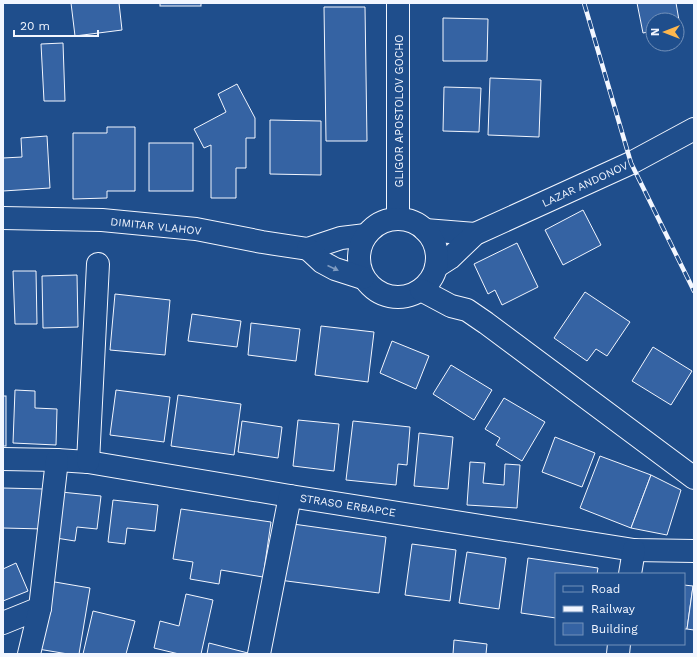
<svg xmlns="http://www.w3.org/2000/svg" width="697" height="657" viewBox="0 0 697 657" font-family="'Work Sans',sans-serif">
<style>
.building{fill:#3563a3;stroke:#f2f6ff}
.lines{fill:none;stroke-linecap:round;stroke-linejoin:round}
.street-casing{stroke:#f2f6ff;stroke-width:24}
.secondary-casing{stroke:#f2f6ff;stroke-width:24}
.street{stroke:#1f4e8c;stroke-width:22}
.secondary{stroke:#1f4e8c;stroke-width:22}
.rail-casing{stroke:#f2f6ff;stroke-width:4.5}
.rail{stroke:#1f4e8c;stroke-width:3;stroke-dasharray:9;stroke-linecap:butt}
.oneway{fill:#7e9ac0}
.labels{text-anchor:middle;stroke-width:3;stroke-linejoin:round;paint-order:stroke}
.street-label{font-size:11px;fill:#f2f6ff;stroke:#1f4e8c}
</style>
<rect width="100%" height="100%" fill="#1f4e8c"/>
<g class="building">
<path d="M71,3H119L122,30L75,36Z"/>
<rect x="160" y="3" width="41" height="3"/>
<path d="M637,3H676L680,26L677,27V20H653V31L643,33Z"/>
<path d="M324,7H365L367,141H326Z"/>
<path d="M443,18L488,19L487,61H443Z"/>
<path d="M63,43L65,101H44L41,44Z"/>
<path d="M490,78L541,80L539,137L488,135Z"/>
<path d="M237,84L255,118V138H246V168H236V198H211V145L204,148L194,129L226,112L218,94Z"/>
<path d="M444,87L481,88L479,132L443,131Z"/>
<path d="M270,120L321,121V175L270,174Z"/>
<path d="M107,127H135V191H107V198L73,199V133H107Z"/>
<path d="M47,136L50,188L3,191V158L22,157L21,138Z"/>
<rect x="149" y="143" width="44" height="48"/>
<path d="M583,210L601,245L563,265L545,230Z"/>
<path d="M517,243L538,287L502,305L495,290L488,294L474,264Z"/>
<path d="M13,271H36L37,324H15Z"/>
<path d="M77,275L78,327L43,328L42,276Z"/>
<path d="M585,292L630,322L607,356L596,349L587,361L554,338Z"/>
<path d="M115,294L170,300L165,355L110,350Z"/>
<path d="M192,314L241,321L237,347L188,341Z"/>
<path d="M251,323L300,329L296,361L248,355Z"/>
<path d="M321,326L374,332L368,382L315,375Z"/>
<path d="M392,341L429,356L416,389L380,373Z"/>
<path d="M653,347L692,371L671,405L632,381Z"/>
<path d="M451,365L492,390L474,420L433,394Z"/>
<path d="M15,390L35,391V408L57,409L56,445L13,443Z"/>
<path d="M116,390L170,397L164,442L110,435Z"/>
<path d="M178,395L241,404L234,455L171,446Z"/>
<rect x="3" y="396" width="3" height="50"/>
<path d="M504,398L545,422L522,461L496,445L500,438L485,429Z"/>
<path d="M298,420L339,424L334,471L293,466Z"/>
<path d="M242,421L282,427L278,458L238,452Z"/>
<path d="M353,421L410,427L407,465L398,464L396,485L346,480Z"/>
<path d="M419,433L453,437L448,489L414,486Z"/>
<path d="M555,437L595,453L582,487L542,472Z"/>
<path d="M600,456L651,475L631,528L580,508Z"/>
<path d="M470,462L485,463L483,483L504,485L505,464L520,465L517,508L467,505Z"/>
<path d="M651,475L681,490L667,535L631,528Z"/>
<path d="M3,488L45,489L44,529L3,528Z"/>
<path d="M61,492L101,496L97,529L77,527L75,541L56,538Z"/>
<path d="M113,500L158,505L155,531L127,528L125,544L108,542Z"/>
<path d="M181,509L271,522L263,577L221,570L219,584L190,579L193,562L173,559Z"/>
<path d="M286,523L386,537L379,593L279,580Z"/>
<path d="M412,544L456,550L450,601L405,595Z"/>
<path d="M467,552L506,558L499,609L459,603Z"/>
<path d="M528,558L598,568L597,574H556V618L521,613Z"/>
<path d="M16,563L28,591L3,601V569Z"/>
<path d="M49,581L90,588L79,654H68L38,649Z"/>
<path d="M684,585L693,586L687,629H684Z"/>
<path d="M693,586H694V630L687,629Z"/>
<path d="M186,594L213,600L201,654H179L154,648L160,621L179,626Z"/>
<path d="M93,611L135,621L126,654H83Z"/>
<path d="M454,640L487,644L486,654H453Z"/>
<path d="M209,643L248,653L247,654H207Z"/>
</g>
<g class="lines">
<defs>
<g id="street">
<path d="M398,218V3"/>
<path d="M425,230L475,234"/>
<path d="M436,267L450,258L475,234L631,163L694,129"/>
<path d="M3,459L57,460L88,462L290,496L634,550L694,551"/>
<path d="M88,462L98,264"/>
<path d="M630,574L634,550"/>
<path d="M3,623L40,608"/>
<path d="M29,654L40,608L57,460"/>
<path d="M259,654L290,496"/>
<path d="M618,654L619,644"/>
</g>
<g id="secondary">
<path d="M3,218L102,220L196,229L262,242L308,249L341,238L366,235"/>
<circle cx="398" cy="258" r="39"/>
<path d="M308,249L322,262L335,269L363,278"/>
<path d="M421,290L451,306L467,310L486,323L694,478"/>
</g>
</defs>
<use href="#street" class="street-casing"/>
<use href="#secondary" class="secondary-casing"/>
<use href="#street" class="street"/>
<use href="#secondary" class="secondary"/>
<defs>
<path id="rail" d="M584,3L631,163L694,291"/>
</defs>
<use href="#rail" class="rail-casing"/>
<use href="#rail" class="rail"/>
</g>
<defs><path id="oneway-solid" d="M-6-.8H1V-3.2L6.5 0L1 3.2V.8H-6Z"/></defs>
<use class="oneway" href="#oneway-solid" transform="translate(333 268) rotate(24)"/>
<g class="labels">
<g class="street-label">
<text transform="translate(399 111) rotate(-90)" y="4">GLIGOR APOSTOLOV GOCHO</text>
<text transform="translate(585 184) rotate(-25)" y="4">LAZAR ANDONOV</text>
<text transform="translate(156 226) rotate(6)" y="4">DIMITAR VLAHOV</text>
<text transform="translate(348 505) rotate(9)" y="4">STRASO ERBAPCE</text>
</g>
</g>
<rect width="697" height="657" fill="none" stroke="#f2f6ff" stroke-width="8"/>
<rect x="555" y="573" width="130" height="72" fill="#1f4e8c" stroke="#7391ba"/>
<rect x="563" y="586" width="20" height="6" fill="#1f4e8c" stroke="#7391ba"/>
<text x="591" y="593" font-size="12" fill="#f2f6ff">Road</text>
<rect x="563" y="606" width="20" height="6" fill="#f2f6ff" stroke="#7391ba"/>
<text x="591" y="613" font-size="12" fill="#f2f6ff">Railway</text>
<rect x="563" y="623" width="20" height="12" fill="#3563a3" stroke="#7391ba"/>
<text x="591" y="633" font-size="12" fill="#f2f6ff">Building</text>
<g transform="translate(665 32) rotate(270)"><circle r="19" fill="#1f4e8c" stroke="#7391ba"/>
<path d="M0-3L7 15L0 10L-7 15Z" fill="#ffb74d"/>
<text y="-6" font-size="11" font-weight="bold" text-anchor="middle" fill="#f2f6ff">N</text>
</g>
<path d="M14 30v6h84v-6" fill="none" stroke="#f2f6ff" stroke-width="2"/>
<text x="20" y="30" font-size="12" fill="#f2f6ff" stroke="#1f4e8c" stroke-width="3" paint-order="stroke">20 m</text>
</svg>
